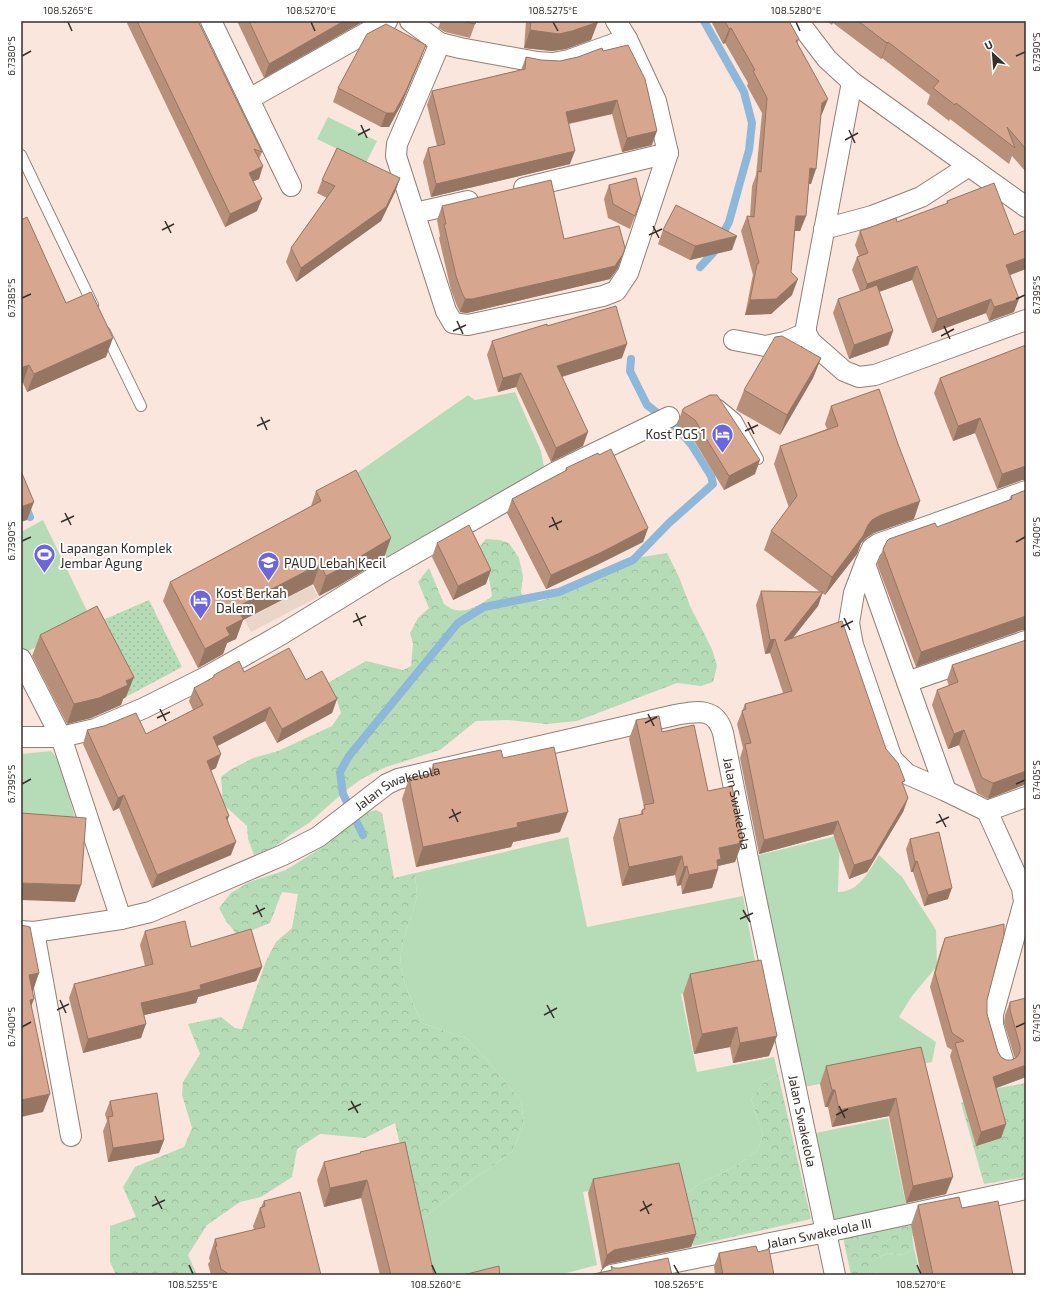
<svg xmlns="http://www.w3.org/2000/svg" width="1047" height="1296" viewBox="0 0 1047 1296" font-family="'Exo 2',sans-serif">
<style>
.education{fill:#ead5c8}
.grass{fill:#b6dcb7}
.forest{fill:url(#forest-crowns)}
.park{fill:url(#park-dots)}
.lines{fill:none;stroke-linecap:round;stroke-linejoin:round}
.stream{stroke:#8eb8d9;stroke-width:8}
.service-casing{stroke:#917f76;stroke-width:12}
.minor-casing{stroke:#917f76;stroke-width:22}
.service{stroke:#fff;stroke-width:10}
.minor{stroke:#fff;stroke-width:20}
.wall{fill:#b8907a}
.shaded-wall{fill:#967563}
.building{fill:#d6a78e;stroke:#967563}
.ticks{fill:none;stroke:#362f2b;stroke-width:1.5}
.labels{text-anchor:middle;stroke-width:4;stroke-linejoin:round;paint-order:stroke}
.poi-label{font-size:13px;fill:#362f2b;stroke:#fff;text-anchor:start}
.street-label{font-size:13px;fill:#362f2b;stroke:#fff}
.neatline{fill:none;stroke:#362f2b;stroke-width:1.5}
.ticks-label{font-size:10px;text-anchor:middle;fill:#362f2b}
</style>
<defs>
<pattern id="forest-crowns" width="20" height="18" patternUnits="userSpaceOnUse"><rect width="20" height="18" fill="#b6dcb7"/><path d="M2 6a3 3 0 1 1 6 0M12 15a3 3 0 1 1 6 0" fill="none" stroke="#9dbd9e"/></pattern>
<pattern id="park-dots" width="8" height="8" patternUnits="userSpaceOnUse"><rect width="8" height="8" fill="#b6dcb7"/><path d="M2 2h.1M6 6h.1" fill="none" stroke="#9dbd9e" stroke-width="1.8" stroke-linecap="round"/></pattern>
</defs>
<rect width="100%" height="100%" fill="#fae6dc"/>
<path class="education" d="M285,534L318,597L251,632L218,570Z"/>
<g class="grass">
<path d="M328,117L377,141L366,163L317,139Z"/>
<path d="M515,392L541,451L544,467L388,560L347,480L468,395L475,400Z"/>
<path d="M43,520L90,617L25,653L21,644V532Z"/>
<path d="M51,751L59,760L77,825L21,824V754Z"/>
<path d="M840,835L838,892C858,893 870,870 879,855L902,877L936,930L937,966L912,996L899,1017L936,1042L932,1062L804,1087L755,856Z"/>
<path d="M568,837L587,927L743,896L758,977L681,994L697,1072L774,1057L778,1074L765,1081L751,1099L763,1135L758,1150L740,1163L725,1172L704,1181L681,1198L676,1175L583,1192L597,1265L559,1275H428L417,1222L429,1214L462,1187L512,1152L524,1123L521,1101L488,1061L466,1038L422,1023C413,1002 398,977 401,953C403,935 412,918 416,900C418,892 415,881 415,873Z"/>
<path d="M888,1118L907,1210L840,1221L834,1218L830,1209L816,1133Z"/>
<path d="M914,1248L920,1275H875L870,1271L875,1259L888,1253L903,1255Z"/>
</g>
<g class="forest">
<path d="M486,539L500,540L509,543L519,558L523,576L521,593L526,598L540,601L560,594L630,559L667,553L679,577L690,606L712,649L717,666L713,682L701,686L677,683L577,721L547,724L507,720L476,721L440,750L386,767L363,778L345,791L309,823L290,835L266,854L254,855L248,839L247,826L223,804L221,777L230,770L253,758L278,751L332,726L341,713L337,701L326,684L366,661L403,670L411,666L413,644L410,633L418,618L429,608L418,582L429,568L444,604C447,606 452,610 456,610C467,613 484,603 492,596L488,573L478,548Z"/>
<path d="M376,810L382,813L394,878L415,873C415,881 418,892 416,900C412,918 403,935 401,953C398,977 413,1002 422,1023L466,1038L488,1061L521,1101L524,1123L512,1152L462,1187L429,1214L417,1222L395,1123L365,1138L320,1134L297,1149L292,1177L261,1197L240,1202L207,1225L188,1255L197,1275H116L110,1262V1226L136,1217L123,1187L135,1167L184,1147L192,1128L182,1095L183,1082L200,1054L188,1024L221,1017L235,1028L242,1029L266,961L276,942L292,928L298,894L282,892L270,923L238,936L226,921L219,908L231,893L249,882L286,870L329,843L353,819L364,813Z"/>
<path d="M778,1074L811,1219L693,1246L681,1198L704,1181L725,1172L740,1163L758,1150L763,1135L751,1099L765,1081Z"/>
<path d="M1026,1083V1177L984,1184L961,1103L998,1088Z"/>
<path d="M921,1220L924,1233L912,1236L914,1248L903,1255L888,1253L875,1259L871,1271L875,1275H851L843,1237Z"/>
</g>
<path class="park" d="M149,600L182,667L126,697L89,626Z"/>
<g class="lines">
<g class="stream">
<path d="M700,267L713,253L729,222L749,150L752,123L744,92L704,21"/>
<path d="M21,496L30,517"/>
<path d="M363,835L343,794L340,772L349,756L458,623L484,607L559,592L633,560L669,523L713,484L711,476L691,444L677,428L647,405L630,371L631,359"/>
</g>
<defs>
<g id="service">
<path d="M21,155L93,305"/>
<path d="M105,332L141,406"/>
<path d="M719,405L736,419L758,459"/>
</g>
<g id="minor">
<path d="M211,21L291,186"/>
<path d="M410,21L440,43L460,48L537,62L553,63L569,60L627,39"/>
<path d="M798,21L827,59L852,82L1026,207"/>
<path d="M440,43L397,144L396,156L446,311L453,323L468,325L603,296L616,291L628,273L668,153"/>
<path d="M852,82L806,327V333L811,342L844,371L859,377L875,375L1026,320"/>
<path d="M249,99L387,21"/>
<path d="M524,188L668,153L656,101L627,39L616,21"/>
<path d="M415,213L468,201"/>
<path d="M824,229L872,216L921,197L969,166"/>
<path d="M734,340L765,346L785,342L806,333"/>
<path d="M865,564L907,682"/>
<path d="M21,659L61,737L95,729L144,708L208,676L282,634L386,570L556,472L669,417"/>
<path d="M21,737H61L121,919"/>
<path d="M946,791L907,682L1026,641"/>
<path d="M987,811L1026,797"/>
<path id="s1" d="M21,931L34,932L121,919L150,912L283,855L318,837L387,784L398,779L675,715C697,711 716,707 723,733L754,889L835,1275"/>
<path d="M34,932L71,1136"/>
<path d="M1004,1063L993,1025V1014L1024,902L1022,888L987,811L946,791L907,774L892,759L853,645L849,623L854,593L865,564L872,548L878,544L1026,491"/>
<path id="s2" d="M611,1275L826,1232L1026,1189"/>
</g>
</defs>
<use href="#service" class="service-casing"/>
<use href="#minor" class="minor-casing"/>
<use href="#service" class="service"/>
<use href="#minor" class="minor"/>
</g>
<g class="wall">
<path d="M126,21H198L262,152L259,159V179L253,181L257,211L225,227Z"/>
<path d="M237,21H364L264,78Z"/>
<path d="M441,21H476L470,38L445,32L438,28Z"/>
<path d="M526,21H597L591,40L566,49L552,51L524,48Z"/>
<path d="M711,21H789L799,39L797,44L822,114L821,115L811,184H809L806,216L800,231H795L791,272L792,295L771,314L745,315L752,279L753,275L741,231L747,216H750L752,186L756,175L762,113L747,86L748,83L725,43L723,44Z"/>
<path d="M826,21H1026V172L1012,156L1009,164L950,119L949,121L927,104L930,95L882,58L881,59L833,23L832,25Z"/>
<path d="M603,51L652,145L622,152L612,114L569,124L570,164L431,197L423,162L428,148L437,146L427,105L432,91L521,70L526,57L541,60L560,61Z"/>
<path d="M421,58L401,105L389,127H381L333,102L338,88Z"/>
<path d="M400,178L395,192L381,221L296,282L286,262L291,248L327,198L317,193L322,180Z"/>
<path d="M609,185L635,216L630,229L608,218L604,199Z"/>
<path d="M947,201L1026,269L1010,275L1014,312L989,321L986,313L932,333L912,280L879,292L893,331L888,345L849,359L833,313L838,299L860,291L852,270L857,257L859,256L855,245L860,231L897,222L946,204Z"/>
<path d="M442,206L564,239L618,268L610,279L467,313L460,312L457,306L451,290L439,238L440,236L437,220Z"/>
<path d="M21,220L66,303L106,357L27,392L23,383H21Z"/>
<path d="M663,230L732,250L690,260L658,244Z"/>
<path d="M547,326L622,358L562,376L583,446L551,462L516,387L498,392L487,355L492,341Z"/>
<path d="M1026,345V480H1022L997,489L975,433L953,441L934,393L940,378Z"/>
<path d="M821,358L813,378L780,435L736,410L744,390Z"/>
<path d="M831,406L914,519L874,533L866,538L861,543L857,554L825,595L822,593L818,606L792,639L886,749L903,786L908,798L903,812L867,872L849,879L833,834L759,854L740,758L743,748L737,724L745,704L783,693L770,653L765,654L756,605L761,591L820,592L764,550L771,531L789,508L774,464L780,446L827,429L825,424Z"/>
<path d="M684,408L755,474L724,490L690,434L677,425L682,411Z"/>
<path d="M566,468L648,528L643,542L595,566L546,589L507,513L512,499L565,471Z"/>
<path d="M1026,490V630H1022L916,667L877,564L883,549L937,527L1009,500L1011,496Z"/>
<path d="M316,491L384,558L338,586L319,596L313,584L243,620L236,639L227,643L223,654L198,668L163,601L170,582L311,506Z"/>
<path d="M437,543L486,584L453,600L432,557Z"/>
<path d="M40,635L126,697L123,699L121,705L91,718L67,724L32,656Z"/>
<path d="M952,665L1026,784L988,799L977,793L959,745L948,749L932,705L937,690L949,686L947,680Z"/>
<path d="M244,672L306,680L337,699L332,713L277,743L265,721L217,746L216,768L210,771L227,821L231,855L152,888L119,808L113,811L83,744L87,730L146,734L193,710L189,701L194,688L213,678L214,675Z"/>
<path d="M636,720L662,732L708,791L743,840L735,862L718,866V869L712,888L682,894L681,885L677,886L675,875L622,886L613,838L619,819L640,815L642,810H643L644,807L629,739Z"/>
<path d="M503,758L560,832L513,842L511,847L416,867L402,799L409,778L430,774L433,764Z"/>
<path d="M910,839L948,899L924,906L913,872H911L906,849Z"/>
<path d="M145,931L191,947L262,967L256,981L198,997L196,1003L144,1015L141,1038L83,1053L69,998L74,984L145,966L140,945Z"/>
<path d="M945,938L987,1000V1014L998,1052L1001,1057L1006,1060H1012L1015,1059L1004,1023L1005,1015L1010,1002L1026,998V1077L996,1088L1006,1124L1001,1138L976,1146L950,1056L952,1050L947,1047L930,987L940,952Z"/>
<path d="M690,974L769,1056L733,1063L730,1047L694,1054L683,994Z"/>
<path d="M921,1047L946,1194L906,1203L889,1116L832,1127L828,1107H825L820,1084L826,1066Z"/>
<path d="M110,1101L164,1140L159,1153L108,1162L103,1131L107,1121L105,1114Z"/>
<path d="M360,1152L434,1275H380L361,1198L324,1207L317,1180L324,1162L360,1153Z"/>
<path d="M593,1179L696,1234L691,1247L609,1264L602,1269L588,1193Z"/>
<path d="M264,1201L321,1275H211L208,1264L210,1261L209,1258L215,1239L254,1230L253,1226L260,1208L261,1207Z"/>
<path d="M918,1205L962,1208L1013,1275H921L911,1225Z"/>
<path d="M758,1252L774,1275H715L714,1266L719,1253Z"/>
</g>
<g class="shaded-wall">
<path d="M344,21H364L264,78L269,64Z"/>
<path d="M598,22L591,40L566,49L552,51L524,48L530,30Z"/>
<path d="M731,28L725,43L723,44L729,29Z"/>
<path d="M888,42L882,58L881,59L887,43Z"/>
<path d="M426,45L421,58L401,105L389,127H381L386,113Z"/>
<path d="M828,99L822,114L817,118L822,103Z"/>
<path d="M617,100L612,114L561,125L566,112Z"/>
<path d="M657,131L652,145L622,152L627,138Z"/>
<path d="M575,151L570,164L431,197L436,184Z"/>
<path d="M263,166L259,179L245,185L249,173Z"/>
<path d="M810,168L816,169L811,184L804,183Z"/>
<path d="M400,178L395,192L381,221L296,282L301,268Z"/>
<path d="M262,199L257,211L225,227L230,214Z"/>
<path d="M796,216H806L800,231H791Z"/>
<path d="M737,236L732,250L690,260L695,246Z"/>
<path d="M623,254L618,268L610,279L467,313L460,312L465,299Z"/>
<path d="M1026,258V269L1001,278L1006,265Z"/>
<path d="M917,266L912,280L862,298L867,284Z"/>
<path d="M798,279L792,295L771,314L745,315L750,300Z"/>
<path d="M991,299L986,313L932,333L937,319Z"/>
<path d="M1019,299L1014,312L989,321L994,307Z"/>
<path d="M893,331L888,345L849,359L854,345Z"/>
<path d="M113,338L106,357L27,392L34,374Z"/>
<path d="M627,344L622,358L552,380L557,366Z"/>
<path d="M821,358L813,378L780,435L787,415Z"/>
<path d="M29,365L23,383H21V368Z"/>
<path d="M521,373L516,387L498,392L503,378Z"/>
<path d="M980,418L975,433L953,441L958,426Z"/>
<path d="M588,432L583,446L551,462L556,448Z"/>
<path d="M760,460L755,474L724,490L729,476Z"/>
<path d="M1026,466V480H1022L997,489L1002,474Z"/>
<path d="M920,501L914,519L874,533L866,538L861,543L857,554L825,595L832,577L868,525L872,520L881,515Z"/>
<path d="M34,502L27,520L21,522V507Z"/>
<path d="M648,528L643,542L595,566L546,589L551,575Z"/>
<path d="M391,538L384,558L338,586L319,596L326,576Z"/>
<path d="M320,564L313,584L243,620L236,639L227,643L223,654L198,668L205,649L226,628L237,607Z"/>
<path d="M491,570L486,584L453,600L458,586Z"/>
<path d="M823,592L818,606L779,655L784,641Z"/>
<path d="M1026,616V630H1022L916,667L921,652Z"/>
<path d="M775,639L770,653L765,654L770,640Z"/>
<path d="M134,677L126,697L123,699L121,705L91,718L67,724L74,704Z"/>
<path d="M337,699L332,713L277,743L282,729Z"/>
<path d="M270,707L265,721L208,751L213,737Z"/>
<path d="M964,730L959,745L948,749L954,734Z"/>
<path d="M221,754L216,768L202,775L207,761Z"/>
<path d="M1026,771V784L988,799L993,783Z"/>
<path d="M124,795L119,808L113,811L118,798Z"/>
<path d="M908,798L903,812L867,872L849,879L854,865Z"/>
<path d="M568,812L560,832L513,842L511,847L416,867L423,847L517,823Z"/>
<path d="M229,816L224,829L226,817Z"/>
<path d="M838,821L833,834L759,854L764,840Z"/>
<path d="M743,840L735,862L718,866L717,869H718L712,888L682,894L689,875L719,848Z"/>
<path d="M236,842L231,855L152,888L157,875Z"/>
<path d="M682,856L675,875L622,886L629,867Z"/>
<path d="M917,861L913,872H911L915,862Z"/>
<path d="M687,866L681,885L677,886L684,867Z"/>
<path d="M21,883L81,885L75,902L21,900Z"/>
<path d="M952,888L948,899L924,906L928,895Z"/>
<path d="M262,967L256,981L198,997L196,1003L136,1017L141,1003L200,985Z"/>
<path d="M39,973L33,991L23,993L29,975Z"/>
<path d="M34,999L27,1017L30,1000Z"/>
<path d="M146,1024L141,1038L83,1053L88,1039Z"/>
<path d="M737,1027L730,1047L694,1054L702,1034Z"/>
<path d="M777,1036L769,1056L733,1063L740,1043Z"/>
<path d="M1026,1065V1077L988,1091L993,1077Z"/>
<path d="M832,1090H835L828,1107H825Z"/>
<path d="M50,1094L43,1112L21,1117V1100Z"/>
<path d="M896,1098L889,1116L832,1127L839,1110Z"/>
<path d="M1006,1124L1001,1138L976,1146L981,1132Z"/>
<path d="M164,1140L159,1153L108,1162L113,1148Z"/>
<path d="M953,1177L946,1194L906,1203L913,1186Z"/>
<path d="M367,1180L361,1198L324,1207L330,1188Z"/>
<path d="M696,1234L691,1247L609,1264L602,1269L607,1255L614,1250Z"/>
</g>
<g class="building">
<path d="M137,21H198L262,152L254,149L263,166L249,173L262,199L230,214Z"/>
<path d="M249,21H344L269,64Z"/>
<path d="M460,21H476L475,24Z"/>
<path d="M531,21H597L598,22L572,31L559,34L530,30Z"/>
<path d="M725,21H789L799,39L796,41L828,99L822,103L816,169L810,168L806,216H796L791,272L798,279L776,299L750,300L757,264L759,263L747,216L754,217L758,171L761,172L767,98L753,71L755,70L731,28L729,29Z"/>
<path d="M858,21H1026V149L1007,127L1015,148L956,103L955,105L933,88L939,81L888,42L887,43Z"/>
<path d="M386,24L426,45L406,91L394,113H386L338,88L367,34Z"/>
<path d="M628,45L645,79L657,131L627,138L617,100L566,112L575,151L436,184L428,148L445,144L432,91L525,69L526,57L541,60L560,61L578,57L602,48L603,51Z"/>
<path d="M337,148L400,178L386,207L301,268L291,248L335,186L322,180Z"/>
<path d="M636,178L641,200L635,216L613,204L609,185Z"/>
<path d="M551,180L564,239L619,226L625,248L623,254L615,266L472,299H465L462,293L456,276L444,224H446L442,206Z"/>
<path d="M994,183L1014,235L1026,230V258L1006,265L1019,299L994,307L991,299L937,319L917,266L867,284L857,257L868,253L860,231L896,218L897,222L948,203L947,201Z"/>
<path d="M676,205L737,236L695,246L663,230Z"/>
<path d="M27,217L66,303L91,292L113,338L34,374L29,365L21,368V220Z"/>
<path d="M877,285L893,331L854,345L838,299Z"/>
<path d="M616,306L627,344L557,366L588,432L556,448L521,373L503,378L492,341L547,324V326Z"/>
<path d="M782,336L821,358L787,415L744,390L775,337Z"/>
<path d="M1026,345V466L1002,474L980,418L958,426L940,378Z"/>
<path d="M879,389L898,444L920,501L881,515L872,520L868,525L863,536L832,577L771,531L797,496L780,446L838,426L831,406Z"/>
<path d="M710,395H717L760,460L729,476L695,420L682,411L684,408Z"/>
<path d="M611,449L648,528L600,553L551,575L512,499L567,470L566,468L598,453L599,455Z"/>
<path d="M356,470L391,538L345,566L326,576L320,564L237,607L243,619L226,628L230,635L205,649L170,582L321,501L316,491Z"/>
<path d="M21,471L34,502L21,507Z"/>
<path d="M1026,490V616L921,652L883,549L887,541L889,539L935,523L937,527L1012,499L1011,496Z"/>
<path d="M469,525L491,570L458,586L437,543Z"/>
<path d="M761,591L823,592L784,641L842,621L886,749L898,763L905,781L902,782L908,798L872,859L854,865L838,821L764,840L745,744L751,743L742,711L746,709L745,704L792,691L775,639L770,640Z"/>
<path d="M97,606L134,677L126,681L128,685L99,698L74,704L40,635Z"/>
<path d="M1026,640V771L993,783L982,778L964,730L954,734L937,690L958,682L952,665Z"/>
<path d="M289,648L306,680L322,671L337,699L282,729L270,707L213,737L221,754L207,761L229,816L226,817L236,842L157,875L124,795L118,798L87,730L104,726L136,713L146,734L203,705L194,688L214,677V675L239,661L244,672Z"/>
<path d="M659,716L662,732L694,725L708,791L732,786L743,840L741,841L742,843L719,848L721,859L717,860L718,869L689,875L687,866L684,867L682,856L629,867L619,819L643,814L642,810L645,809L644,805L654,803L636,720Z"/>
<path d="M554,747L568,812L517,823L518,827L423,847L409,778L435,773L433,764L501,750L503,758Z"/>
<path d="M21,813L86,818L81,885L21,883Z"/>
<path d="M939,832L952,888L928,895L917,861L915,862L910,839Z"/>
<path d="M185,921L191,947L251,929L262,967L200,985L201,989L141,1003L146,1024L88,1039L74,984L153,964L145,931Z"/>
<path d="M1004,924V935L987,1000V1014L998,1052L1001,1057L1006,1060H1012L1017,1057L1020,1052V1046L1010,1010V1002L1026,998V1065L993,1077L1006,1124L981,1132L955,1043L964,1041L952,1033L935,973L945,938Z"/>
<path d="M21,925L30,927L39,973L29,975L34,999L30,1000L50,1094L21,1100Z"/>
<path d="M761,960L777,1036L740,1043L737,1027L702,1034L690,974Z"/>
<path d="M921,1047L953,1177L913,1186L896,1098L839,1110L835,1090H832L826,1066Z"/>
<path d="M157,1093L164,1140L113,1148L108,1117L113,1116L110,1101Z"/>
<path d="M405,1142L434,1275H391L367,1180L330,1188L324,1162L361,1153L360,1152Z"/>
<path d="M679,1163L696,1234L614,1250L607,1255L593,1179Z"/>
<path d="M300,1192L321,1275H230L221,1269L215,1246H217L215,1239L265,1227L260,1208L265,1206L264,1201Z"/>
<path d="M959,1197L962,1208L998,1201L1013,1275H933L918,1205Z"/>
<path d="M756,1246L758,1252L769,1249L774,1275H723L719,1253Z"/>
<path d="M668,1258L672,1275H589L612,1270L611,1266L614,1268H620Z"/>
<path d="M499,1266L500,1275H463Z"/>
</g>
<path class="ticks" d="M68,22L72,31M311,22L315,31M553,22L558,31M796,22L800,31M22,56L31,51M1016,56L1025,52M361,125L367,138M849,130L855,143M358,135L370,129M845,140L858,133M165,221L171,233M653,226L659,238M162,230L174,224M649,235L662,229M22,298L31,294M1016,299L1025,295M457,321L463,334M944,326L950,339M453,331L466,325M941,336L954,329M261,417L267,430M748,422L754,434M257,426L270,420M745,431L758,425M65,513L71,525M552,517L558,530M61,522L74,516M549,527L562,521M22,541L31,537M1016,542L1025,537M356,613L362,626M844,618L850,630M353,622L366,616M841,627L853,621M160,709L166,721M648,714L654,726M157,718L170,712M645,723L657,717M22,784L31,779M1016,784L1025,780M452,809L458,822M939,814L946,827M449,818L461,812M936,823L949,817M256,905L262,917M743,910L750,922M253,914L265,908M740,919L753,913M60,1000L66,1013M547,1005L554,1018M57,1010L69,1004M544,1015L557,1008M22,1027L31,1022M1016,1027L1025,1023M351,1101L358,1113M839,1106L845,1118M348,1110L361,1104M836,1115L848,1109M155,1196L162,1209M643,1201L649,1214M152,1206L165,1200M640,1211L652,1204M189,1265L193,1274M432,1265L436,1274M674,1265L679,1274M917,1265L921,1274"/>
<defs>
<symbol id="hotel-pin" viewBox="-11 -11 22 30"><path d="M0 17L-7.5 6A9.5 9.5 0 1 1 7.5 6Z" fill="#6b65de" stroke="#fff"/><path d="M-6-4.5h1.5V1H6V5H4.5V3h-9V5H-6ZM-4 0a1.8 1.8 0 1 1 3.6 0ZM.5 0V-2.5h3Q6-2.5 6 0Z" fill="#fff"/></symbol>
<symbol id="stadium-pin" viewBox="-11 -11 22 30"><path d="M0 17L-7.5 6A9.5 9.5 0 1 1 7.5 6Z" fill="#6b65de" stroke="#fff"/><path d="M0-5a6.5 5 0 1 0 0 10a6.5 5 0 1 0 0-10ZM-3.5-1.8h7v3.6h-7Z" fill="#fff"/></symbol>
<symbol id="school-pin" viewBox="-11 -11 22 30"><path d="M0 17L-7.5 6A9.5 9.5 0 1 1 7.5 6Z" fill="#6b65de" stroke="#fff"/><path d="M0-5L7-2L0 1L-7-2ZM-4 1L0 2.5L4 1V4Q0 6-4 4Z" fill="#fff"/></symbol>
</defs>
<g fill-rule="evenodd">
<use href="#hotel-pin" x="710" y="422" width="25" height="34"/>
<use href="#stadium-pin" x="32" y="542" width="25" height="34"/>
<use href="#school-pin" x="256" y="550" width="25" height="34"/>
<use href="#hotel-pin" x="188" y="588" width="25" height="34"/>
</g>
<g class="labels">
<g class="poi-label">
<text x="706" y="439" text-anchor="end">Kost PGS 1</text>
<text x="60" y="553">Lapangan Komplek<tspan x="60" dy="15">Jembar Agung</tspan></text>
<text x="284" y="568">PAUD Lebah Kecil</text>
<text x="216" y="598">Kost Berkah<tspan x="216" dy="15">Dalem</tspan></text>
</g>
<g class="street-label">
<text dy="5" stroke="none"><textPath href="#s1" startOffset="410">Jalan Swakelola</textPath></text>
<text dy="5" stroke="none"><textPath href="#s1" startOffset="829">Jalan Swakelola</textPath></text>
<text dy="5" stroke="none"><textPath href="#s1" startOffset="1153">Jalan Swakelola</textPath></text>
<text dy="5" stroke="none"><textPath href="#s2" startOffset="212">Jalan Swakelola III</textPath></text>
</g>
</g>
<rect width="1047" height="1296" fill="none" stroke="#ffffff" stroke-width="44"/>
<g transform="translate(993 54) rotate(334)" stroke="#ffffff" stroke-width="3" paint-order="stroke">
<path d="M0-3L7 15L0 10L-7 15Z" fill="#362f2b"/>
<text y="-6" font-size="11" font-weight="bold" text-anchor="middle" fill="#362f2b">U</text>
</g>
<rect x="22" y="22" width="1003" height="1252" class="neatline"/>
<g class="ticks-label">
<text x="68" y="14">108.5265°E</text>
<text x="311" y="14">108.5270°E</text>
<text x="553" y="14">108.5275°E</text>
<text x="796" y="14">108.5280°E</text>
<text transform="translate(1036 52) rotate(-90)" y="4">6.7390°S</text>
<text transform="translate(11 56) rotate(-90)" y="4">6.7380°S</text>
<text transform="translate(1036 295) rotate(-90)" y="4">6.7395°S</text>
<text transform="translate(11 298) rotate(-90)" y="4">6.7385°S</text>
<text transform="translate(1036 537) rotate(-90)" y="4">6.7400°S</text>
<text transform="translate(11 541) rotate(-90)" y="4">6.7390°S</text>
<text transform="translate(1036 780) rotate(-90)" y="4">6.7405°S</text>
<text transform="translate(11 784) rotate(-90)" y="4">6.7395°S</text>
<text transform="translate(1036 1023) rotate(-90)" y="4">6.7410°S</text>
<text transform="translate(11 1027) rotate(-90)" y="4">6.7400°S</text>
<text x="193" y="1288">108.5255°E</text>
<text x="436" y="1288">108.5260°E</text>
<text x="679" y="1288">108.5265°E</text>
<text x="921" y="1288">108.5270°E</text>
</g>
</svg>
